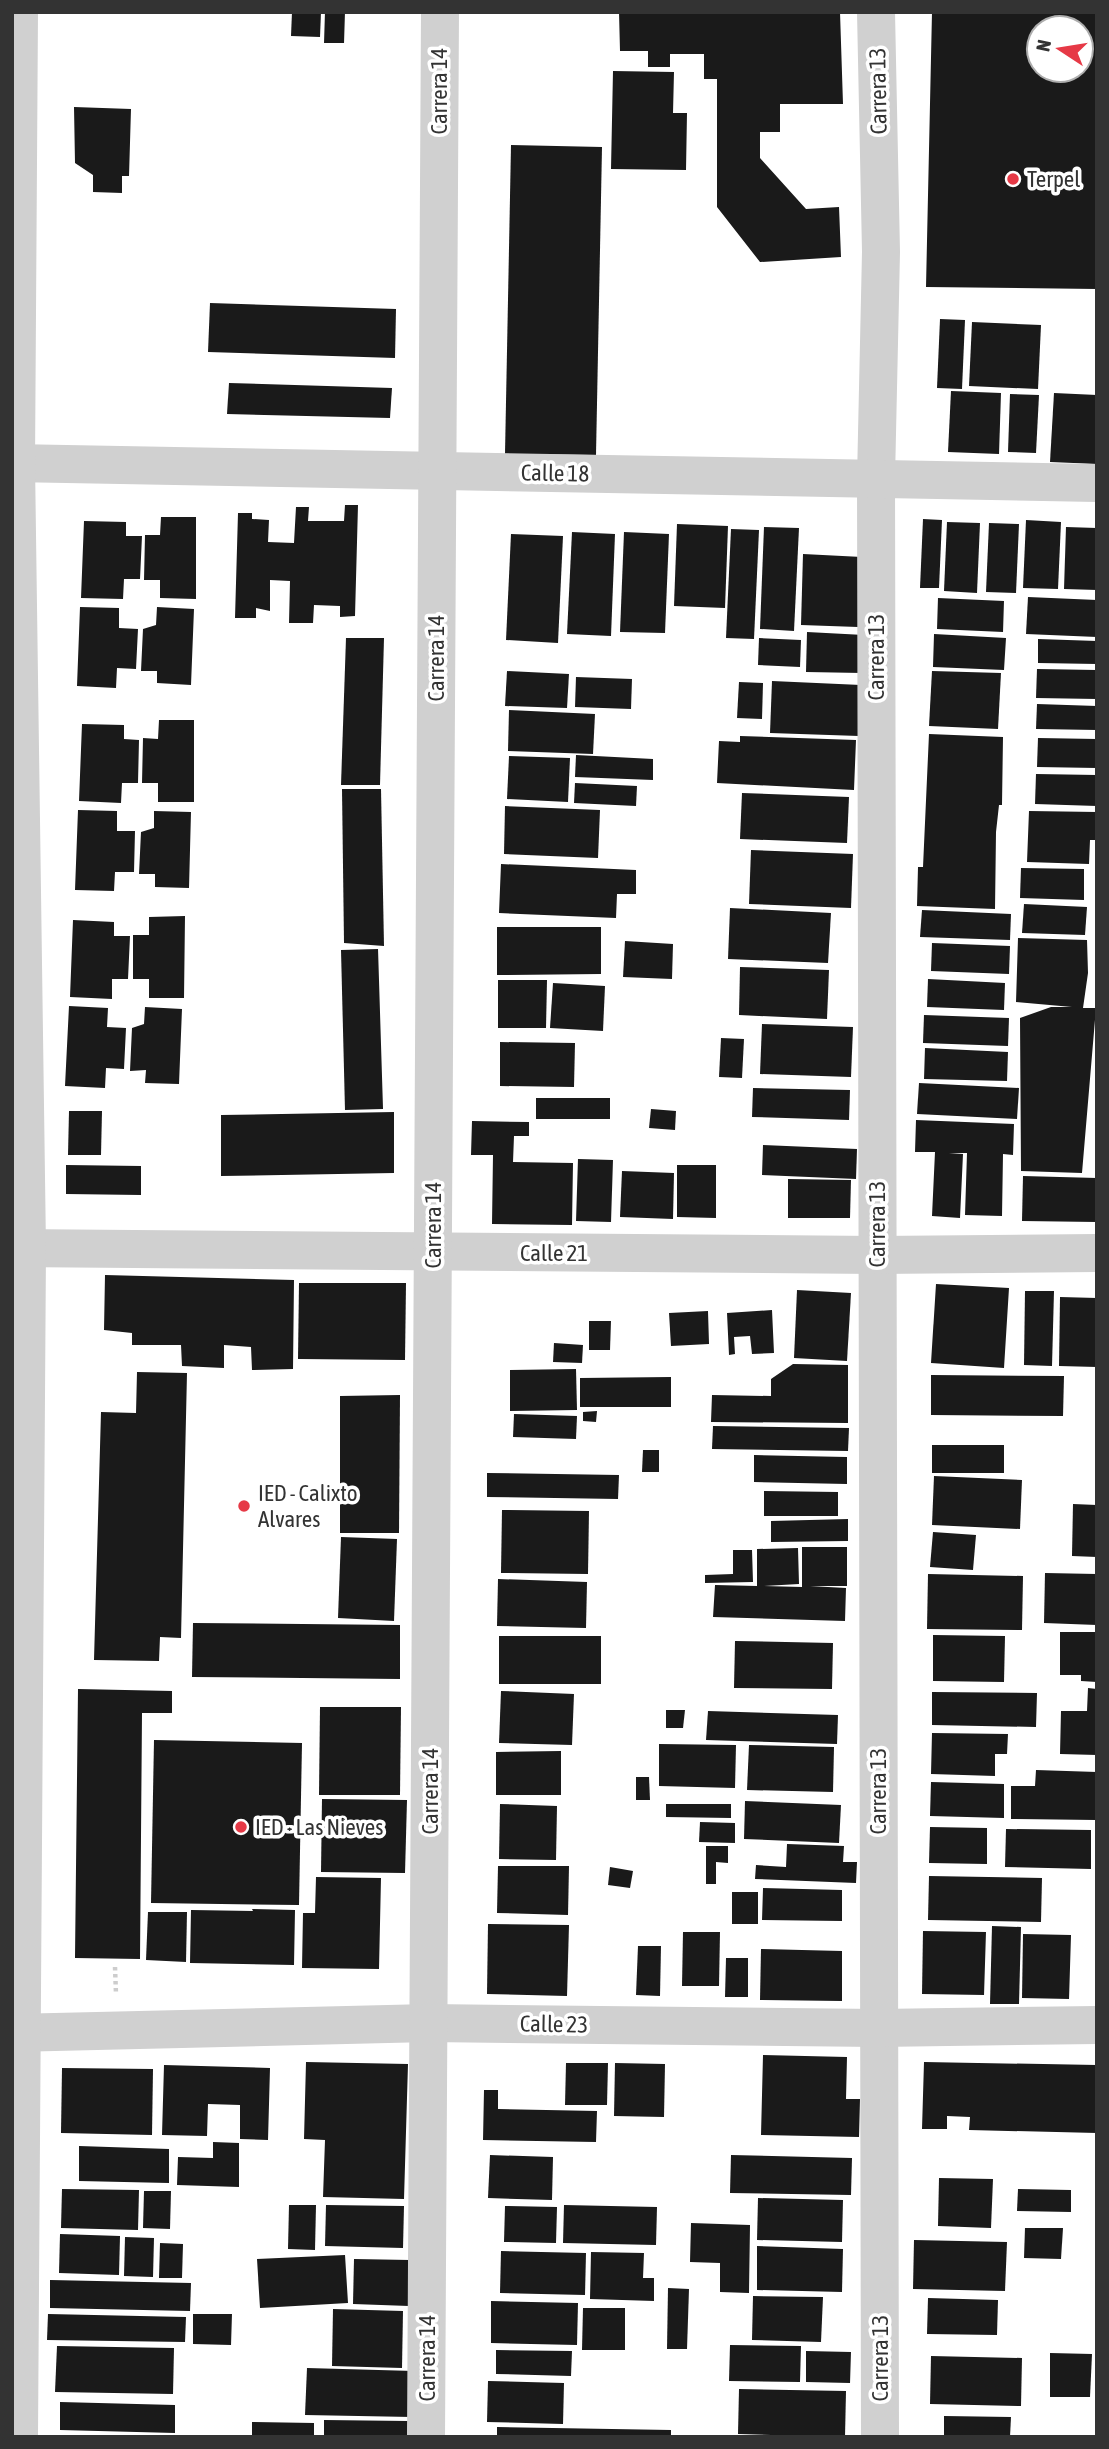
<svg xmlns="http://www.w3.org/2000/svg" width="1109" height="2449" viewBox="0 0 1109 2449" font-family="'Asap Condensed',sans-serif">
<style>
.building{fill:#1a1a1a;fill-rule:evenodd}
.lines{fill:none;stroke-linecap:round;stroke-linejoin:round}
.path{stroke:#cdcdcd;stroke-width:4.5;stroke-dasharray:3.5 3.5;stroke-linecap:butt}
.minor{stroke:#d0d0d0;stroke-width:38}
.poi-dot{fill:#e63946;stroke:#fff;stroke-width:2.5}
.labels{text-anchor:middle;stroke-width:7;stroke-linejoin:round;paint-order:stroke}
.street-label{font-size:23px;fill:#333;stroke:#fff}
.poi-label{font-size:23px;fill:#333;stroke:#fff;text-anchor:start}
</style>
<rect width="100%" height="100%" fill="#fff"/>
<g class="building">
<path d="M292,12H321L320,37L291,36Z"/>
<path d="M325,12H345L344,43H324Z"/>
<path d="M619,12H840L843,104H780V132H760V158L806,209L839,207L841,257L760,262L717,207V79H704V54H670V67H648V51H620Z"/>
<path d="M932,12H1097V289L926,287ZM1039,28H1081V70H1039Z"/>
<path d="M613,71L674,72L673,113H687L686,170L611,169Z"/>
<path d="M74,107L131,109L129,176H122V193L93,192V175L75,163Z"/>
<path d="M511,145L602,147L596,455L505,454Z"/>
<path d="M210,303L396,309L395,358L208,352Z"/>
<path d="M940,319L965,320L962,389L937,388Z"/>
<path d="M972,322L1041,325L1038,389L969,386Z"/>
<path d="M229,383L392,388L390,418L227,414Z"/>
<path d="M951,391L1001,393L999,454L948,452Z"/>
<path d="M1054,393L1097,395V464L1050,462Z"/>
<path d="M1010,394L1039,395L1036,453L1008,452Z"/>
<path d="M345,505H358L355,616L340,617V606L314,605L313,623H289L290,581L270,580V611L256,608V618H235L238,513H252V519L269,520L268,542L294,543L296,507H309L308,521H344Z"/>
<path d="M161,517H196V599L160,598V580H144L145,535H160Z"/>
<path d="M923,519L942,520L939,588H920Z"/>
<path d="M1026,520L1061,522L1058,589L1023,588Z"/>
<path d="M84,521L126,522V536H142L140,579H124L123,599L81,598Z"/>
<path d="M947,522L980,523L977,593L944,591Z"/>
<path d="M989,523L1019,524L1016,593L986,592Z"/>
<path d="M677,524L728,526L725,608L674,606Z"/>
<path d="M764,527L799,528L794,631L760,629Z"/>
<path d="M1066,527L1097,528V590L1064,589Z"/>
<path d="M731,529L759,530L754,639L726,638Z"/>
<path d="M572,532L615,534L611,636L567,634Z"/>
<path d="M624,532L669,534L665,633L620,632Z"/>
<path d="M511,534L563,536L558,643L506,640Z"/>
<path d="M803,554L862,557L858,627L801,625Z"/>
<path d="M1028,597L1097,600V637L1026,634Z"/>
<path d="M938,598L1004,601L1003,632L937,629Z"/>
<path d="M80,607L119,608V628L138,629L136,669L117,668L116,688L77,686Z"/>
<path d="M157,607L194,609L191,685L157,683V671H141L143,629L156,625Z"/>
<path d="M807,632L864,635L862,673L806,672Z"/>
<path d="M934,634L1006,638L1004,670L933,667Z"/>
<path d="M346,638H384L380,785H341Z"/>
<path d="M759,638L801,640L800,667L758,665Z"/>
<path d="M1038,639L1097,641V664L1038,663Z"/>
<path d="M1037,669L1097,670V699L1036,698Z"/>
<path d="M507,671L569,674L567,708L505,706Z"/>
<path d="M932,671L1001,673L998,729L929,726Z"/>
<path d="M576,677L632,679L631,709L575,707Z"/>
<path d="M772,681L861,685L859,736L770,733Z"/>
<path d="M739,682L763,683L762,719L737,718Z"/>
<path d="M1037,704L1097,706V730L1036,729Z"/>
<path d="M509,710L595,714L593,754L508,751Z"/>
<path d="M159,720H194V802H158V783H142L143,738L158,739Z"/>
<path d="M82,724L124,725V739L139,740L138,783H122L121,803L79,801Z"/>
<path d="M929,734L1003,737L1002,805H999L996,832L995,909L917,906L918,867H923Z"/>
<path d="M740,736L856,740L854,790L717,783L719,741L740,742Z"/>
<path d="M1038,738L1097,739V768L1037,767Z"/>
<path d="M576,755L653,759V780L575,777Z"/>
<path d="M509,756L570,758L568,802L507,799Z"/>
<path d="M1036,774L1097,775V806L1035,804Z"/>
<path d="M575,783L637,786L636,806L574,803Z"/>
<path d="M342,789H381L384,946L344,943Z"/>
<path d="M742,793L849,797L847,843L740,839Z"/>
<path d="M505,806L600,810L598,858L504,854Z"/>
<path d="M78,810L117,811V831H135L134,872H115L114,891L75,890Z"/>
<path d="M154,811L191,812L189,888L155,887V874H139L141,832L154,828Z"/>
<path d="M1029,811L1097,812V840H1090L1089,864L1027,862Z"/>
<path d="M751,850L853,854L851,908L749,904Z"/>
<path d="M501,864L636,870V894H617L616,918L499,913Z"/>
<path d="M1021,868L1084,869V900L1020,898Z"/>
<path d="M1024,904L1087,907L1085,935L1022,933Z"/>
<path d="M730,908L831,913L828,963L728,959Z"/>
<path d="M922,910L1011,914L1010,940L920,937Z"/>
<path d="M185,916L184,998H149V979H133V935H149V917Z"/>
<path d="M73,920L114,922V936H130L128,979H112V999L70,997Z"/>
<path d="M497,927H601V974L497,975Z"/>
<path d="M1018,938L1087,940L1088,973L1083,1008H1096L1082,1173L1021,1171L1020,1018L1051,1007H1072L1016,1002Z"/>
<path d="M625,941L673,944L672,979L623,977Z"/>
<path d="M932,943L1010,946L1009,974L931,971Z"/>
<path d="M378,949L383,1109L345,1110L341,950Z"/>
<path d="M740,967L829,970L827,1019L739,1015Z"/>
<path d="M928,979L1005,983L1004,1010L927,1007Z"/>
<path d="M498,980H547L546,1028H498Z"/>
<path d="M553,983L605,986L603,1031L550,1028Z"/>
<path d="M69,1006L108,1008L107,1027L126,1028L124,1069L106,1068L105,1088L65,1086Z"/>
<path d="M145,1007L182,1009L179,1084L145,1083L146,1070L130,1071L132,1028L144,1024Z"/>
<path d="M924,1015L1009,1018L1008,1046L923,1043Z"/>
<path d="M762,1024L853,1027L851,1077L760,1074Z"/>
<path d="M721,1038L744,1039L742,1078L719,1077Z"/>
<path d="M500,1042L575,1043L574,1087L500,1086Z"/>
<path d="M925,1048L1008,1052L1007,1081L924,1079Z"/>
<path d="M919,1083L1019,1088L1017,1119L917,1114Z"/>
<path d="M753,1088L850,1090L849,1120L752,1117Z"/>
<rect x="536" y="1098" width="74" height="21"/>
<path d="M651,1109L676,1111L675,1130L649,1128Z"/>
<path d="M69,1111H102L101,1155H68Z"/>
<path d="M394,1112V1173L221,1176V1115Z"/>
<path d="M916,1120L1014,1124L1013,1155L1003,1154L1002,1216L965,1215L967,1153H949L963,1154L960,1218L932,1216L935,1152H915Z"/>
<path d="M472,1121L529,1122V1136H514L513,1162L573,1163L572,1225L492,1224L493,1155H471Z"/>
<path d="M763,1145L857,1149L856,1179L762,1175Z"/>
<path d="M578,1159L613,1160L611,1222L576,1221Z"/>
<path d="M66,1165L141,1166V1195L66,1194Z"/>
<path d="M677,1165H716V1218L677,1217Z"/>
<path d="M622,1171L674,1173L673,1219L620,1217Z"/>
<path d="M1023,1176L1097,1178V1222L1022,1221Z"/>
<path d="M788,1179L851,1180L850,1218H788Z"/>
<path d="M105,1275L294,1280L293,1369L252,1370L251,1347L224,1345V1368L182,1366L181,1345H132V1333L104,1330Z"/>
<path d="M299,1283H406L405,1360L298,1359Z"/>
<path d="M936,1284L1009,1288L1004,1368L931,1363Z"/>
<path d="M797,1290L851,1293L847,1361L794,1358Z"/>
<path d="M1025,1291H1054L1052,1366L1024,1365Z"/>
<path d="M1060,1297L1097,1298V1367L1059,1366Z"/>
<path d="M772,1310L774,1353L752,1354L750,1336L734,1337L735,1354L729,1355L727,1313Z"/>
<path d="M708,1311L709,1344L671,1346L669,1313Z"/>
<path d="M589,1321H611L610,1350H589Z"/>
<path d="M554,1343L583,1345L582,1363L553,1362Z"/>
<path d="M793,1364L848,1365V1423L711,1422L712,1395L771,1396V1379Z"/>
<path d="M576,1369L577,1410L510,1411V1370Z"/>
<path d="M137,1372L187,1373L181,1638L160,1637L159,1661L94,1660L101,1412L136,1413Z"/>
<path d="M931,1375L1064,1376L1063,1416L931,1415Z"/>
<path d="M671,1377V1407H580V1378Z"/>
<path d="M400,1395L399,1533H340V1396Z"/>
<path d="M597,1411L596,1422L583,1421V1412Z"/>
<path d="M514,1414L577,1416L576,1439L513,1437Z"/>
<path d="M713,1426L849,1428L848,1451L712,1449Z"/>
<rect x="932" y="1445" width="72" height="28"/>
<path d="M643,1450H659V1472H642Z"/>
<path d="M754,1455L847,1457V1484L754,1482Z"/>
<path d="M487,1473L619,1475L618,1499L487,1497Z"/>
<path d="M934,1476L1022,1480L1020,1529L932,1525Z"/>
<path d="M764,1491L838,1492V1516H764Z"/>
<path d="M1073,1504L1097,1505V1557L1072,1556Z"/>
<path d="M502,1510L589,1511L588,1574L501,1573Z"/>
<path d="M848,1519V1541L771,1542V1521Z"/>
<path d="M933,1532L976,1535L973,1570L930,1567Z"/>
<path d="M341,1537L397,1539L394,1621L338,1618Z"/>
<path d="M802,1547H847V1586H810L846,1588L845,1621L713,1617L715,1585L757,1586V1549L798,1548L799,1584L764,1586L802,1587Z"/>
<path d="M733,1550H752L753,1582L705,1583V1575L733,1574Z"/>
<path d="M1045,1573L1097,1574V1625L1044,1623Z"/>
<path d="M928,1574L1023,1576L1022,1630L927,1629Z"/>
<path d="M498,1579L587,1582L586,1628L497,1626Z"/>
<path d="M193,1623L400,1625V1679L192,1677Z"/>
<path d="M1060,1632H1097V1682L1081,1681V1675H1060Z"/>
<path d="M933,1635L1005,1636L1004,1682L933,1681Z"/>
<rect x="499" y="1636" width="102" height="48"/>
<path d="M735,1641L833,1643L832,1689L734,1688Z"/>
<path d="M1088,1688L1097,1689V1755L1060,1754L1061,1711H1087Z"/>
<path d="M78,1689L172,1691V1713H142L140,1959L75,1958Z"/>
<path d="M501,1691L574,1694L572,1745L499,1743Z"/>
<path d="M932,1692L1037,1693L1036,1727L932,1725Z"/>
<path d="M320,1707H401L400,1795H319Z"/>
<path d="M666,1710H685L683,1728H666Z"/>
<path d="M708,1711L838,1715L837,1744L706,1740Z"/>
<path d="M932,1733L1008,1734L1007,1754H995V1776L931,1774Z"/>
<path d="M154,1740L302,1743L299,1905L151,1903Z"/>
<path d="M659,1744L736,1745L735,1788L659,1786Z"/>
<path d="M749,1745L834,1747L833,1792L747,1790Z"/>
<path d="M561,1751V1795H496V1752Z"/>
<path d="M1036,1770L1097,1772L1096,1820L1011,1819V1786H1035Z"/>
<path d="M636,1777H649L650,1800H636Z"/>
<path d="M931,1782L1004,1784V1818L930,1816Z"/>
<path d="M322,1799L407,1800L405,1873L321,1872Z"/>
<path d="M745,1801L841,1805L839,1843L744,1839Z"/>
<path d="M500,1804L557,1806L556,1860L499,1859Z"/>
<path d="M666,1804H731V1818L666,1817Z"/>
<path d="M700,1822L735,1823V1843L699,1842Z"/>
<path d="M930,1827L987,1828V1864L929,1863Z"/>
<path d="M1006,1829L1091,1830V1869L1005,1867Z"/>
<path d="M787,1844L844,1846L843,1862H857L856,1883L755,1879L756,1865L786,1867Z"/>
<path d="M706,1846H728V1863L716,1862V1884H706Z"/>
<path d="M498,1866H569L568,1915L497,1913Z"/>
<path d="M610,1867L633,1871L630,1888L608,1885Z"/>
<path d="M929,1876L1042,1878L1041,1922L928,1920Z"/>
<path d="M316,1877L381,1878L379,1969L302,1968L303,1913H315Z"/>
<path d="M763,1888L842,1890V1921L762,1920Z"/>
<rect x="732" y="1892" width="26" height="32"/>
<path d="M252,1909L295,1910L294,1965L190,1963L191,1910L253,1911Z"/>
<path d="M148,1912H187L186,1962L146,1960Z"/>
<path d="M488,1924L569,1925L567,1996L487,1994Z"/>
<path d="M992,1926L1021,1927L1019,2004H990Z"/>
<path d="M923,1931L986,1932L984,1995L922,1994Z"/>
<path d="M683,1932H720L719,1986H682Z"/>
<path d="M1023,1934L1071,1935L1069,1999L1022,1998Z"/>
<path d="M638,1946H661L660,1996L636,1995Z"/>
<path d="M761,1949L842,1951V2001L760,2000Z"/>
<path d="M726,1958H748V1997H725Z"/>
<path d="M763,2055L847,2057L846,2099H860L859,2137L761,2135Z"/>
<path d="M306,2062L408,2064L404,2199L323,2197L325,2140L304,2139Z"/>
<path d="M924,2062L1097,2065V2133L969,2130L970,2117L947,2116V2129H922Z"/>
<path d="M566,2063H608L607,2105H565Z"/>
<path d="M615,2063L665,2064L664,2117L614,2116Z"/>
<path d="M164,2065L270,2068L268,2140L240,2139V2105L208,2104L207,2136L162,2135Z"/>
<path d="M62,2068L153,2069L152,2135L61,2133Z"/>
<path d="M484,2090H498V2109L597,2111L596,2142L483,2140Z"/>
<path d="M213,2142L239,2143V2187L177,2185L178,2157L213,2158Z"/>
<path d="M79,2146L169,2149V2183L79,2181Z"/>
<path d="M490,2155L553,2157L552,2200L488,2198Z"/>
<path d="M731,2155L852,2158L851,2195L730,2193Z"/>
<path d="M939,2178L993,2179L991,2228L938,2226Z"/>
<path d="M62,2189L139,2190L138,2230L61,2228Z"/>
<path d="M1018,2189L1071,2190V2212L1017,2211Z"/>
<path d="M144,2191H171L170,2229L143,2228Z"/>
<path d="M758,2198L843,2200L842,2242L757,2240Z"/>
<path d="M289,2205H316L315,2250L288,2249Z"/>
<path d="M326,2205L404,2206L403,2248L325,2246Z"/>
<path d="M564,2205L657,2207L656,2245L563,2243Z"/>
<path d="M505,2206L557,2207L556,2243L504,2242Z"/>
<path d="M691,2223L750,2225L749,2293L720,2292V2263L690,2262Z"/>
<path d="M1025,2228H1063L1061,2259L1024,2258Z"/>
<path d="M60,2234L120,2236L119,2275L59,2273Z"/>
<path d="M125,2237L154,2238L153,2277L124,2276Z"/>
<path d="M914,2240L1007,2242L1005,2291L913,2289Z"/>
<path d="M160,2243L183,2244L182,2278H159Z"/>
<path d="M757,2246L843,2249L842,2292L757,2290Z"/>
<path d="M501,2251L586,2253L585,2295L500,2293Z"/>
<path d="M591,2252L644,2253L643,2278H654V2301L590,2299Z"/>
<path d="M345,2255L348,2303L260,2308L257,2259Z"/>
<path d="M354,2259L410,2260L409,2306L353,2304Z"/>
<path d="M50,2280L191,2283L190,2311L50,2308Z"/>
<path d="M668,2288L689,2289L687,2349H667Z"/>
<path d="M753,2296L823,2297L821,2342L752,2340Z"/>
<path d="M928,2298L998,2300L997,2335L927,2334Z"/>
<path d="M491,2301L578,2303L577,2345L491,2343Z"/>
<path d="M583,2308H625V2350H582Z"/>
<path d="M333,2309L403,2311L402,2368L332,2366Z"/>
<path d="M48,2314L186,2317L185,2342L47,2340Z"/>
<path d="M193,2314H232L231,2345L193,2344Z"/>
<path d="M730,2345L801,2346L800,2382L729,2381Z"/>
<path d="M57,2346L174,2348L173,2394L55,2392Z"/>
<path d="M496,2350L572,2351L571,2376L496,2374Z"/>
<path d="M806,2351L851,2352L850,2383L806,2382Z"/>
<path d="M1050,2353L1092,2354L1090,2397H1050Z"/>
<path d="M931,2356L1022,2358L1021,2406L930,2404Z"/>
<path d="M307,2368L414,2371L412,2417L305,2415Z"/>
<path d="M488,2381L564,2383L563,2424L487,2422Z"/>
<path d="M739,2389L846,2391L845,2437L738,2434Z"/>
<path d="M60,2402L175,2405V2433L60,2430Z"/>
<path d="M944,2416L1011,2417L1010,2437H944Z"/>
<path d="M324,2420L408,2421L407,2437H324Z"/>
<path d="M252,2422L314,2423V2437H252Z"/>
<path d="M497,2427L671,2430V2437H497Z"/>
</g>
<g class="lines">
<path class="path" d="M115,1967L116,1994"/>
<g class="minor">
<path d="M876,12L881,252L876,479L880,2437"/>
<path d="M12,463L1097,483"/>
<path d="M12,1248L877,1255L1097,1253"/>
<path d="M12,2033L429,2023L878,2028L1097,2025"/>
<path d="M19,2437L27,1248L16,463L19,12"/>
<path d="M426,2437L440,12"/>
</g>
</g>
<g class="poi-dot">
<circle cx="1013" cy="179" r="7"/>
<circle cx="244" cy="1506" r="7"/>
<circle cx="241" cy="1827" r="7"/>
</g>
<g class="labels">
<g class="street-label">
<text transform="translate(439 91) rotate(-90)" y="8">Carrera 14</text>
<text transform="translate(878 91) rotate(-91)" y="8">Carrera 13</text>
<text transform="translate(555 473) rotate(1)" y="8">Calle 18</text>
<text transform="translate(876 657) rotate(-90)" y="8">Carrera 13</text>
<text transform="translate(436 658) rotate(-90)" y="8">Carrera 14</text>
<text transform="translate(877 1224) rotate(-90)" y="8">Carrera 13</text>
<text transform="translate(433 1225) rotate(-90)" y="8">Carrera 14</text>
<text x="554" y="1261">Calle 21</text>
<text transform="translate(430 1791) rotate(-90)" y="8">Carrera 14</text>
<text transform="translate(878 1791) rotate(-90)" y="8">Carrera 13</text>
<text transform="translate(554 2024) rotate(1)" y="8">Calle 23</text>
<text transform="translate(427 2358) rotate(-90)" y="8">Carrera 14</text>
<text transform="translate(880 2358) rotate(-90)" y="8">Carrera 13</text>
</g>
<g class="poi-label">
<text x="1027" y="187">Terpel</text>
<text x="258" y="1501">IED - Calixto<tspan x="258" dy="26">Alvares</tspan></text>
<text x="255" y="1835">IED - Las Nieves</text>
</g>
</g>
<rect width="1109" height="2449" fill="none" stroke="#333333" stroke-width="28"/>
<g transform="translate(1060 49) rotate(282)"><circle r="33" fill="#ffffff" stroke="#adadad" stroke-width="2"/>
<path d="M0-5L12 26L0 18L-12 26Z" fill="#e63946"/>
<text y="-10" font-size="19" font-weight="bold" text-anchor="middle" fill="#333333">N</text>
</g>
</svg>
